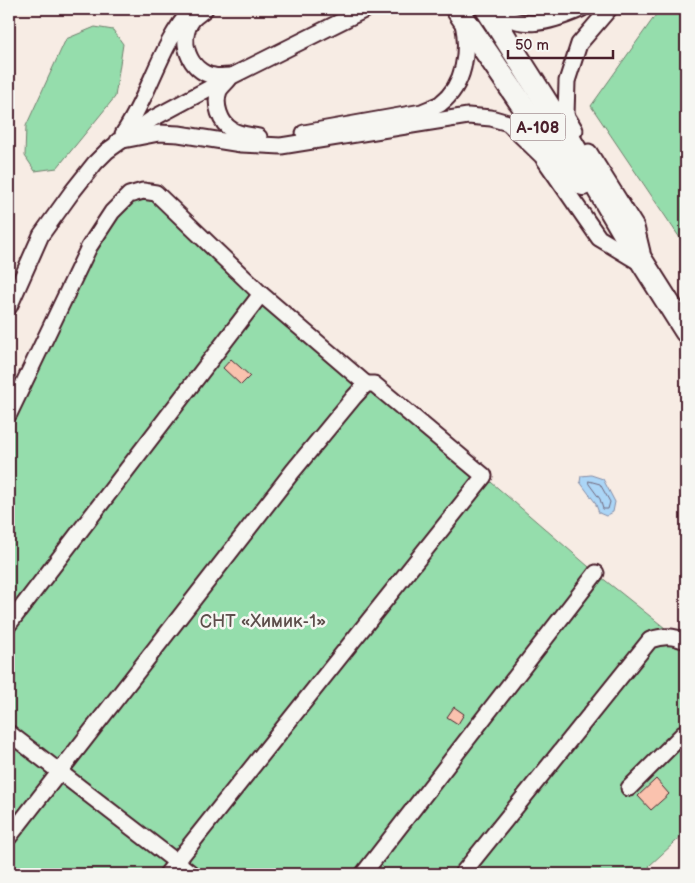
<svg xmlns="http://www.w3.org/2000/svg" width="695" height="883" viewBox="0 0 695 883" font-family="'Balsamiq Sans',sans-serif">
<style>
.green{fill:#95ddac;stroke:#707e6c}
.water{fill:#abd5f6;stroke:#848ca5}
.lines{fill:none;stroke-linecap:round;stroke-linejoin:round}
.shore{stroke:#71687c;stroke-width:1}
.building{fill:#fac2ae;stroke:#4a1f2b}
.minor-casing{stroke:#4a1f2b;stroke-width:19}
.highway-casing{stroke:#4a1f2b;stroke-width:26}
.minor{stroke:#f6f6f2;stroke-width:15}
.highway{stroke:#f6f6f2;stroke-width:22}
.labels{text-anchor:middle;stroke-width:5;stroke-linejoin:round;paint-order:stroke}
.shield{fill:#f6f6f2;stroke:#7e6067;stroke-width:1}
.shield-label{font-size:16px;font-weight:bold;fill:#4a1f2b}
.park-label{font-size:18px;fill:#5d4e4b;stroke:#f6f6f2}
</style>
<rect width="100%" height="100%" fill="#f7ece4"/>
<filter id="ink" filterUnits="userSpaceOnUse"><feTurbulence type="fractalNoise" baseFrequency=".02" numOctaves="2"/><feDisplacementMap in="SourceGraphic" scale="10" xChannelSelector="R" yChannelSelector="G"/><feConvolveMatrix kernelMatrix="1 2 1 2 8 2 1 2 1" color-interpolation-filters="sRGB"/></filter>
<g filter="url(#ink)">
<g class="green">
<path d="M660,9H686V247L591,106Z"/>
<path d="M95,27L113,30L123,44L115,97L57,168L35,171L25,156L26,126L66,39Z"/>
<path d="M143,191L261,294L484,476L596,573L675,636L686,641V832L649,866L655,874H9V414L112,212Z"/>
</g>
<path class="water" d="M591,475L603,479L615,502L613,512L606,516L599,513L595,502L580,482L581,476Z"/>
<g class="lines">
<path class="shore" d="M589,481L600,484L610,502L608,509H603L600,499L589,484Z"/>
</g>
<g class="building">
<path d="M231,359L250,376L241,385L223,368Z"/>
<path d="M454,707L464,714L458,724L447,717Z"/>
<path d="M656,779L669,794L651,810L638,796Z"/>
</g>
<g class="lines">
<defs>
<g id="minor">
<path d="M205,9C202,12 197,15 193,19C177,39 189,72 214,76C219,77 225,76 230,76"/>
<path d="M492,9C522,31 549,23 581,9"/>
<path d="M229,79C226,83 221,87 219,91C214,104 220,123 232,130C240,135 250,135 259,137"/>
<path d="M575,130L566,115L567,81L579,44L609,9"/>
<path d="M304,133L422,112C428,109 435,107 440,104C465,85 469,51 463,23"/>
<path d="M123,134C150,95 160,44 192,9"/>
<path d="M118,141L159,133L179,134L241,144L281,146L468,116L491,118L508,123L542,156L599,238L639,262"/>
<path d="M589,152L636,227L642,252"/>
<path d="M9,307L41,235L72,192L95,163L107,151L152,119L232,76L366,9"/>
<path d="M9,414L89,247L112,212L129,195L143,191L156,193L261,294L366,384"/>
<path d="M9,624L261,294"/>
<path d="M9,733L192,874"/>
<path d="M629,788L686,731"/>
<path d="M9,837L293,471L354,397L366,384H374L484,476L167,874"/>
<path d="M363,874L596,573"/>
<path d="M462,874L650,640C664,635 673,636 686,641"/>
</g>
<g id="highway">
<path d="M457,9L549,144L583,184"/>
<path d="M487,9L565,132L624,233L686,331"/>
</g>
</defs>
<use href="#minor" class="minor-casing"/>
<use href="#highway" class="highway-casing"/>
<use href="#minor" class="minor"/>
<use href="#highway" class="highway"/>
</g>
</g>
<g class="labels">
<rect class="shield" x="510.5" y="113.5" width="55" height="27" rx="4"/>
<g class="shield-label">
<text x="538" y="133">А-108</text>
</g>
<g class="park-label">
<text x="263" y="627">СНТ «Химик-1»</text>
</g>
</g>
<rect width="695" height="883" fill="none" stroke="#f6f6f2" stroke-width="30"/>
<rect x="15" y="15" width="665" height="853" fill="none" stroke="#4a1f2b" stroke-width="2" filter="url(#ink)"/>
<path d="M508 50v8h105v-8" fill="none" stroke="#4a1f2b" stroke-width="2.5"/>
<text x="515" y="50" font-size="15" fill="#4a1f2b" stroke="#f6f6f2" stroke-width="4" paint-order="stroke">50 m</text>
</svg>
